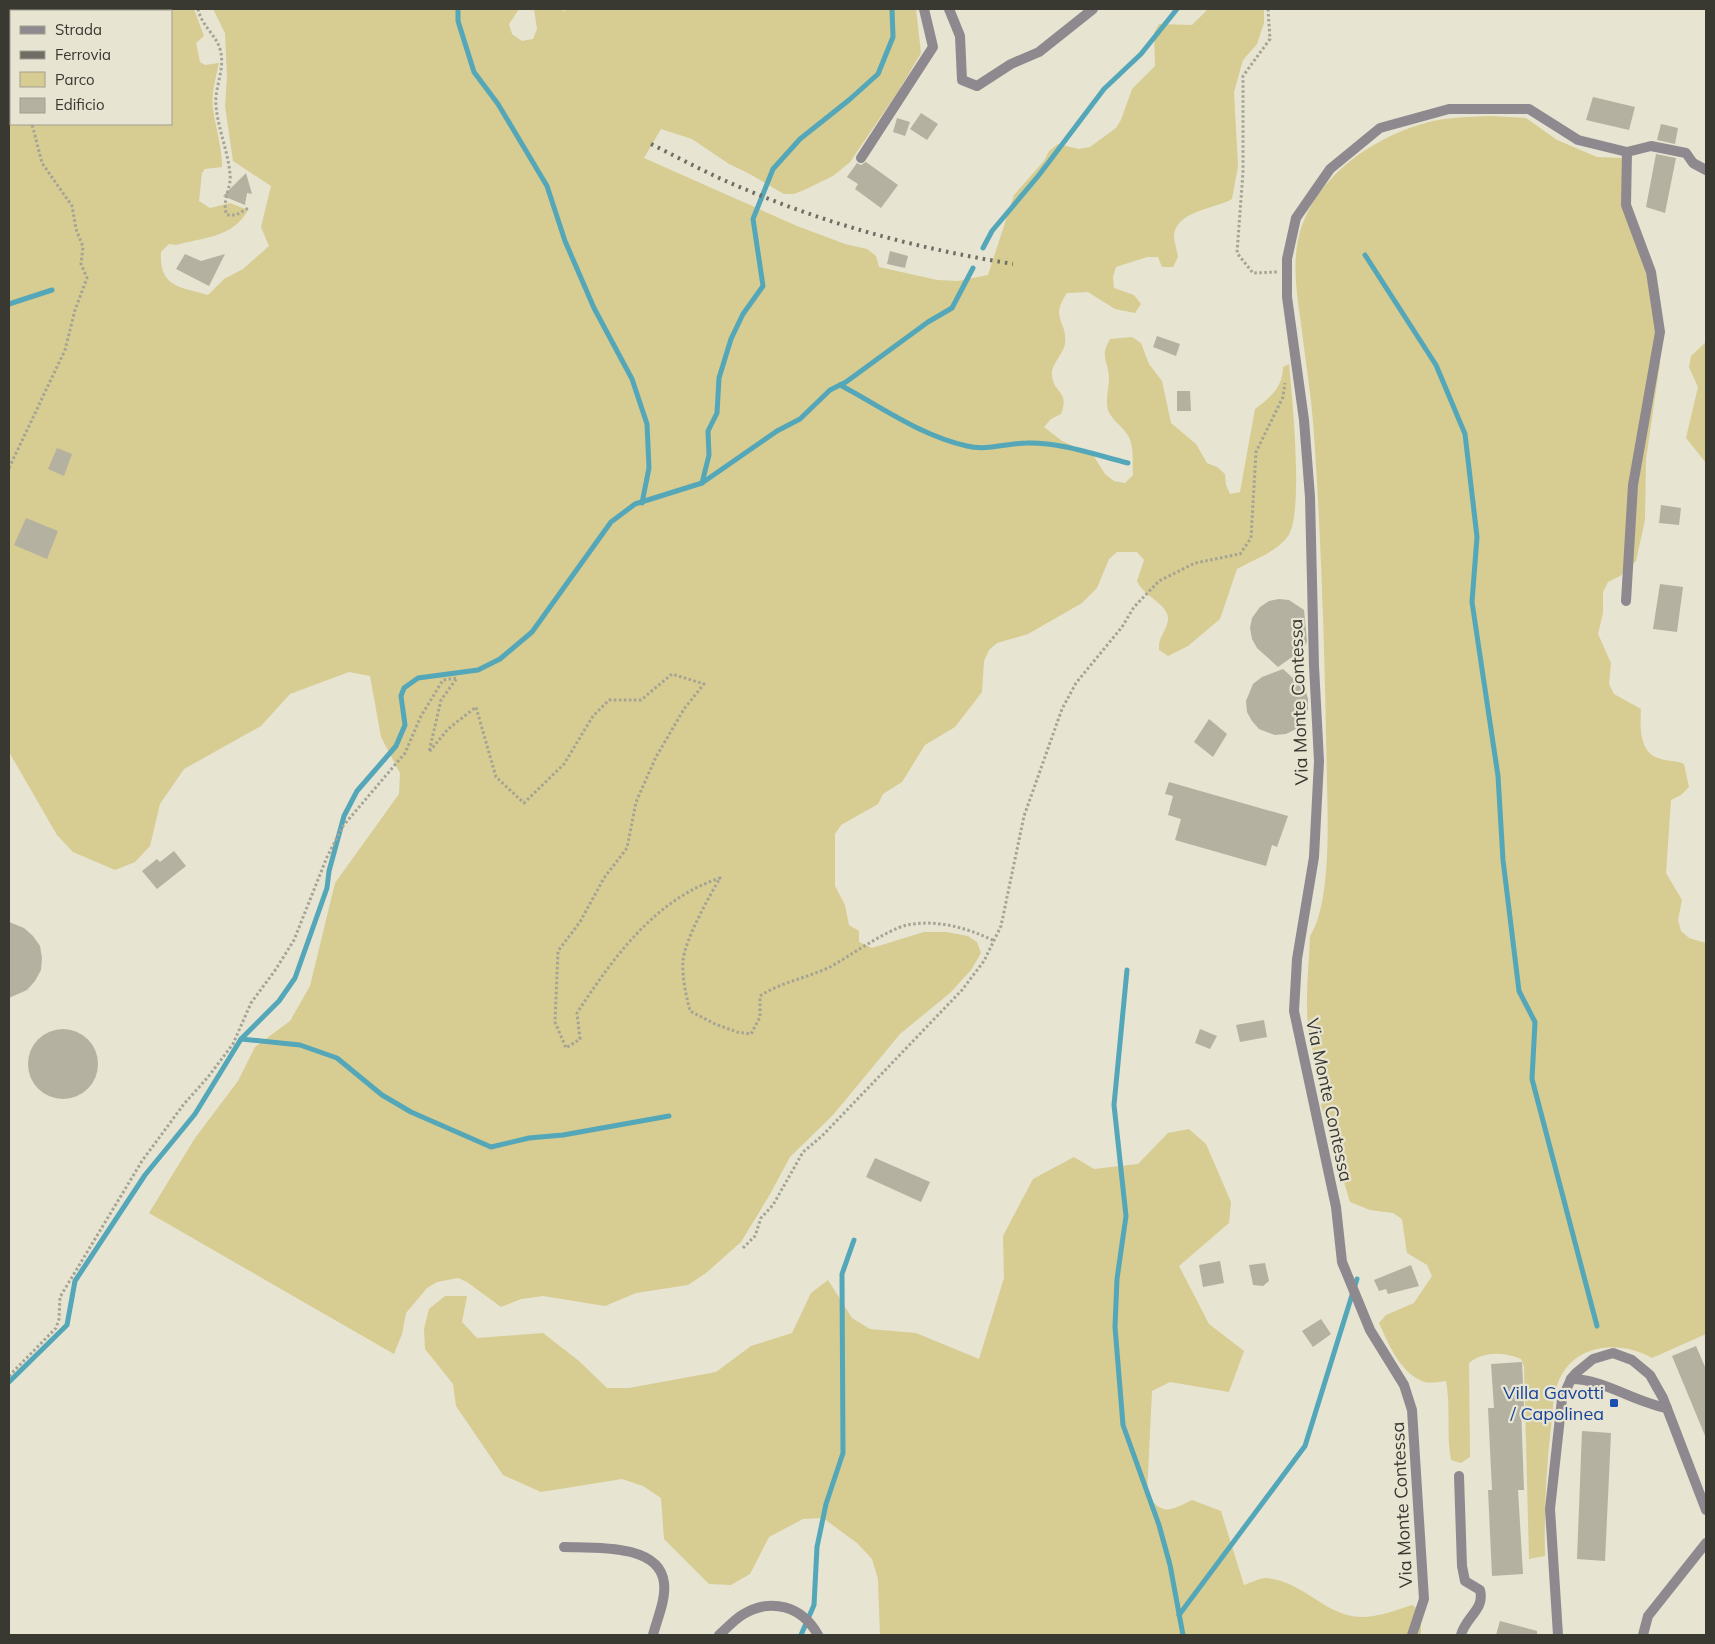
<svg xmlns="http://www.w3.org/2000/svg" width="1715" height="1644" viewBox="0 0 1715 1644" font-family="Mulish,sans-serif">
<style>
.green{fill:#d7cc91;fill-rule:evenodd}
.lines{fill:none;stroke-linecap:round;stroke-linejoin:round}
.stream{stroke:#54a7b8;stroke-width:5}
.building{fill:#b4b1a0}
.path{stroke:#a5a395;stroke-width:3;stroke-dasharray:2.5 2.5;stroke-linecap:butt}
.service{stroke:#8e898f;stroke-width:10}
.minor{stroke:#8e898f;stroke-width:10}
.rail{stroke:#706e64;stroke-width:4;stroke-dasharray:2.5 5;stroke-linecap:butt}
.transit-dot{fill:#1a4fb4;stroke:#e7e4d2;stroke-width:2}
.labels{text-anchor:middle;stroke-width:4.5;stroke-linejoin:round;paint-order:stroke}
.street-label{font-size:18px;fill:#393831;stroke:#e7e4d2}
.transit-label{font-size:18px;fill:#164399;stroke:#e7e4d2;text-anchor:end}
</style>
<rect width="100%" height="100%" fill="#e7e4d2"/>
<g class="green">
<path d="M9,9H194L204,36L196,43L200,62L205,65L219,63C216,77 211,94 213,109C216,129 222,147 222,167L205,169L202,173L199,201L210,208L230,203L248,210C232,238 205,237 176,245L169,244L161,252C159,287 179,287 208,295L224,279L243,269L269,246L261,227L271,186L233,161L225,106L227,77L225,33L213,9H519L509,24L512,34L522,41L533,39L537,29L534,9H557L564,11L569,9H916L921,53L899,90L850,162L833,176L804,190L794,194H784L748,173L729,164L692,139L661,129L644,158L797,226L845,244L867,249L876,256L879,267L937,280L958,281L988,275L1014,195L1044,161L1049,151L1058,144L1079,149L1090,147L1116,128L1121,120L1132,89L1155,66L1154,33L1159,24L1192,25L1208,9H1264V23L1257,44L1243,60L1234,92L1238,166L1232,199C1215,209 1173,211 1174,238C1175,244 1177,251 1178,257L1173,267H1162L1158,257H1147L1116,267L1113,277L1114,288L1134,295L1141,304L1135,313L1115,309L1088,292L1067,293C1049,319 1068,321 1065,344C1063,355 1050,365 1052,376C1054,394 1070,391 1061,414L1051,419L1044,427L1062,441L1093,455L1105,474L1114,481L1125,483L1133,475C1132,462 1135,445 1127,434C1122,426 1111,419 1108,410C1105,400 1109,389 1109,379C1109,361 1099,358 1110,339L1132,337L1141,343L1149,364L1162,381L1171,423L1196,444L1207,463L1217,467L1225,474L1226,485L1230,494L1240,492L1255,409C1270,398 1283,387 1283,367L1289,364C1292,395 1304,514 1288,536C1278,551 1253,560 1237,569L1220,619L1188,646L1168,656L1159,650C1158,636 1166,633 1168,620C1170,605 1144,597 1137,581L1144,560L1137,552H1117L1109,559L1097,588L1082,603L1028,634L997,643L989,650L984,661L982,692L955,727L925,745L902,782L883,794L878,804L841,825L835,834V886L845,905L849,925L859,931V942L872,948L924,932H946L968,936L977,942L981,953L971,970L950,993L900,1034L833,1115L790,1157L769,1196L741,1242L706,1273L688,1285L636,1293L605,1306L543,1296L521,1299L501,1307L467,1282L458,1278L437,1282L427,1288L406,1313L402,1334L394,1354L149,1213L195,1138L238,1081L255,1047L290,1021L310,986L335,883L399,794L400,773L381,737L370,676L349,672L290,694L261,726L184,769L160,804L150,846L135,862L115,870L73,852L57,835L9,752ZM11,11H171V124H11Z"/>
<path d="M1491,116L1526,118L1557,140L1597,157L1623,158V208L1646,272L1655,317L1660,363L1646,459L1645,520L1636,561L1620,576L1608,582L1603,592V613L1598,634L1611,663L1609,684L1614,694L1641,709C1640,728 1639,754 1661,759C1670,762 1676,760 1684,764L1689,787L1681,795L1671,800L1666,873L1682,900L1678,920L1681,931L1689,938L1706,943V1334L1652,1358C1616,1338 1568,1345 1556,1389C1552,1401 1553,1415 1551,1427C1546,1470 1544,1513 1545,1556L1529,1559L1524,1366L1521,1359C1505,1352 1483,1351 1469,1363L1470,1457L1461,1463L1451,1460C1446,1434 1451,1408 1446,1381C1438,1382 1429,1384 1422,1381C1400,1372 1388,1343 1379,1323L1386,1315L1414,1303L1432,1276L1427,1265L1407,1253L1402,1219L1393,1213L1370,1210L1350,1202L1321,1105C1333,1086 1330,1086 1318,1069C1314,1063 1313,1051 1311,1043C1303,1009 1309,971 1310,936C1331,905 1328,820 1327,782C1325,666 1322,550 1314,435C1312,400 1306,365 1302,331C1297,293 1289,254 1305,218C1326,169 1379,135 1429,122C1449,117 1470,117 1491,116Z"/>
<path d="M1706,342V463L1686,438L1698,387L1689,367L1691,356Z"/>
<path d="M1189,1129L1206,1144L1231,1202L1229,1223L1179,1266L1209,1324L1244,1351L1229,1392L1170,1382L1152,1391L1147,1494C1162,1517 1172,1510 1192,1500L1221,1511L1244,1585C1250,1583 1260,1578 1266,1578C1297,1580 1317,1605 1344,1614C1366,1622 1391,1612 1412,1605L1421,1611V1635H880L878,1579L872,1559L857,1543L823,1518L803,1519L769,1537L750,1574L731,1585L709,1584L664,1539L661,1498L643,1486L622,1479L541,1492L503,1475L456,1406L453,1384L425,1349L424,1329L429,1309L445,1296H467L462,1322L477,1338L543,1333L579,1361L607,1388H629L716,1372L751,1346L792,1333L811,1293L828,1280L852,1318L870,1329L916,1333L979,1359L1004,1278L1003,1236L1033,1179L1074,1157L1094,1169L1138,1164L1168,1133Z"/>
</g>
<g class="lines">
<g class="stream">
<path d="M458,9V21L474,72L498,104L547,186L565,241L594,308L632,379L647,424L649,468L642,503"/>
<path d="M983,248L992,231L1039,175L1104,89L1141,54L1177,9"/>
<path d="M1365,255L1436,365L1465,434L1477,537L1472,602L1498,776L1503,860L1519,991L1535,1022L1532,1079L1597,1326"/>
<path d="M9,304L52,290"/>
<path d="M840,385C882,407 919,435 967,446C986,451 1008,443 1027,443C1060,442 1096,455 1128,463"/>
<path d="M702,483L709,455L708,431L717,413L719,378L731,339L743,314L763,286L753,219L773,169L800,139L849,100L878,74L893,37L892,9"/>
<path d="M1127,970L1114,1105L1126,1216L1117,1279L1115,1327L1123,1425L1159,1525L1170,1565L1183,1635"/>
<path d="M241,1039L300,1045L337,1058L382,1095L411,1112L491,1147L529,1138L563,1135L669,1116"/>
<path d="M9,1382L67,1325L75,1281L145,1175L195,1114L241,1039L279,1001L295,978L327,888L329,871L344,816L357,791L396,746L405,725L401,696L404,688L418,678L478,670L500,659L532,632L611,522L635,504L702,483L777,431L800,419L830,390L846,382L928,322L952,308L973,268"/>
<path d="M1179,1615L1305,1446L1357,1279"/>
<path d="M801,1635L814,1605L817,1547L826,1504L843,1453L842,1274L854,1240"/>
</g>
</g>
<g class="building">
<path d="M1593,97L1635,107L1629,130L1586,120Z"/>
<path d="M921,113L938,124L927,140L910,129Z"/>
<path d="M897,118L910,122L905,136L893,132Z"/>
<path d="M1661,124L1678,128L1675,144L1657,140Z"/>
<path d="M1656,154L1676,158L1665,213L1646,207Z"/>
<path d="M866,162L898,185L881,208L855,189L858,184L847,177L857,163L861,165Z"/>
<path d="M246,173L252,194L247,193L245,205L223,196Z"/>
<path d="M890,251L908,256L905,268L887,264Z"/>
<path d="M185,254L201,261L225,254L209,286L176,269Z"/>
<path d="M1157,336L1180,344L1176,356L1153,347Z"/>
<path d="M1177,391H1190L1191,411H1177Z"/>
<path d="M57,448L72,454L64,476L48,469Z"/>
<path d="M1661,505L1681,508L1679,525L1659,523Z"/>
<path d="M26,518L58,531L47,559L14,545Z"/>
<path d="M1660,584L1683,587L1677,632L1653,629Z"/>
<path d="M1279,599L1289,600L1304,610L1307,642L1302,650L1278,667L1257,648L1252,639L1250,628L1252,618L1260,607L1269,601Z"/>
<path d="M1283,669L1305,689L1308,699V710L1303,722L1296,729L1286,734L1275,735L1259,729L1252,721L1247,712L1246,701L1253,684L1262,677Z"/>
<path d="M1209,719L1227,734L1213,757L1194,742Z"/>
<path d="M1169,782L1288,816L1277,847L1272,845L1266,866L1175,840L1181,819L1168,815L1173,796L1165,794Z"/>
<path d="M174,851L186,866L157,889L142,871L157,859L160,862Z"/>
<path d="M9,922L24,928L33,936L40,946L42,958L41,970L35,981L27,990L9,998Z"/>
<path d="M1264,1020L1267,1037L1240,1042L1236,1025Z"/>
<circle cx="63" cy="1064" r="35"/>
<path d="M1200,1029L1217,1036L1210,1049L1195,1043Z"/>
<path d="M875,1158L930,1182L921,1202L866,1177Z"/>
<path d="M1220,1261L1224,1283L1203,1287L1199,1265Z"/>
<path d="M1265,1263L1269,1281L1263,1286L1253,1285L1249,1265Z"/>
<path d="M1411,1265L1419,1286L1388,1294L1386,1289L1379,1291L1374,1280Z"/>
<path d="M1321,1319L1331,1334L1313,1347L1302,1331Z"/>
<path d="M1696,1346L1706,1369V1438L1672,1356Z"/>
<path d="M1522,1362L1524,1406L1521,1407L1524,1490H1518L1523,1574L1492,1576L1488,1490H1492L1488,1408H1494L1491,1364Z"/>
<path d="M1582,1431L1611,1433L1605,1561L1577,1559Z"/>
<path d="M1500,1621L1537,1631V1635H1496Z"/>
</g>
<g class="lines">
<g class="path">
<path d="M63,9V11"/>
<path d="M198,9C201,25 216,35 220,49C226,69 214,87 216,106C218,129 228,151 230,174C232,187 221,201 227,215H236L250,207"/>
<path d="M1268,9L1270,39L1243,76V172L1237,253L1253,273L1277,272"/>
<path d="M9,468L65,350L75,310L87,278L81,264L83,247L76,229L72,206L42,163L32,124"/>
<path d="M743,1248L755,1236L761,1218L773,1205L803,1152L822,1136L962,990L984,961L1001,926L1024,816L1062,709L1076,683L1122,627L1134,607L1159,581L1195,563L1240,554L1251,538L1256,452L1283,397L1285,383"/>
<path d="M9,1376L56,1328L59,1319L60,1297L142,1161L184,1104L208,1077L233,1044L251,1003L276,969L294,940L327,857L343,826L405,753L421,716L443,680L457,678L441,700L429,752L448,729L476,707L496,777L524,803L564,764L593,716L609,700H641L672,674L704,684L684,709L656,757L636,802L627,848L604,878L580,922L558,951L555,1022L566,1048L580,1039L577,1013C613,958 655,899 720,878C709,897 685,939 683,961C682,978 686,995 690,1011L715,1024L737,1032L751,1034L760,1017V996C781,982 807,978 830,967C850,956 886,930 907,925C938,919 967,928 995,941"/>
</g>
<g class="service">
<path d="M949,9L960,36L962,80L977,86L1011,64L1039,52L1093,9"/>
<path d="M861,158L933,47L924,9"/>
<path d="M1626,601L1633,485L1660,332L1651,272L1626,205L1627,152"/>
<path d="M564,1547C593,1548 660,1543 664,1583C666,1600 657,1619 653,1635"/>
<path d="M719,1635C726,1629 734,1620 742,1615C771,1597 802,1606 818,1635"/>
</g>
<g class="minor">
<path d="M1571,1379C1604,1379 1634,1402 1667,1408"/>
<path d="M1459,1476L1462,1566L1465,1581L1480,1590C1485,1610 1466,1616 1461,1635"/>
<path d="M1412,1635L1424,1599L1412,1410L1404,1385L1370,1330L1342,1262L1336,1207L1294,1011L1297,959L1314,857L1319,761L1314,666L1310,497L1304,420L1287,297V259L1296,218L1330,169L1380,128L1449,109H1529L1578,140L1627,152L1651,146L1686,153L1693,163L1706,170"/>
<path d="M1558,1635L1550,1509L1562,1399L1571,1379L1576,1373L1593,1359L1613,1353L1632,1360L1650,1375L1663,1398L1706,1510"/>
<path d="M1643,1635L1648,1616L1706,1543"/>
</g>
<path class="rail" d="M651,144C683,160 714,177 747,190C832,226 921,249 1013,264"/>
</g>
<rect class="transit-dot" x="1609" y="1398" width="10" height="10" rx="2.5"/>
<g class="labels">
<g class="street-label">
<text transform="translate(1299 702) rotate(-92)" y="6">Via Monte Contessa</text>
<text transform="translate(1329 1100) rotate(78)" y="6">Via Monte Contessa</text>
<text transform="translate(1402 1505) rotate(-93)" y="6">Via Monte Contessa</text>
</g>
<g class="transit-label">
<text x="1604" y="1399">Villa Gavotti<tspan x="1604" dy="21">/ Capolinea</tspan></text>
</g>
</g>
<rect width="1715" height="1644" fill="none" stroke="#393831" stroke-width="20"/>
<rect x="10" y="10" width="162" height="115" fill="#e7e4d2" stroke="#a19f92"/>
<rect x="20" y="26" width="25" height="8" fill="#8e898f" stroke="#a19f92"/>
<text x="55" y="35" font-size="15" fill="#393831">Strada</text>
<rect x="20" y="51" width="25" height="8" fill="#706e64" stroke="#a19f92"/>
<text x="55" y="60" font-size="15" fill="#393831">Ferrovia</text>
<rect x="20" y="72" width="25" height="15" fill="#d7cc91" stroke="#a19f92"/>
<text x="55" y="85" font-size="15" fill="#393831">Parco</text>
<rect x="20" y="98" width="25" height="15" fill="#b4b1a0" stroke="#a19f92"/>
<text x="55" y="110" font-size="15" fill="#393831">Edificio</text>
</svg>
